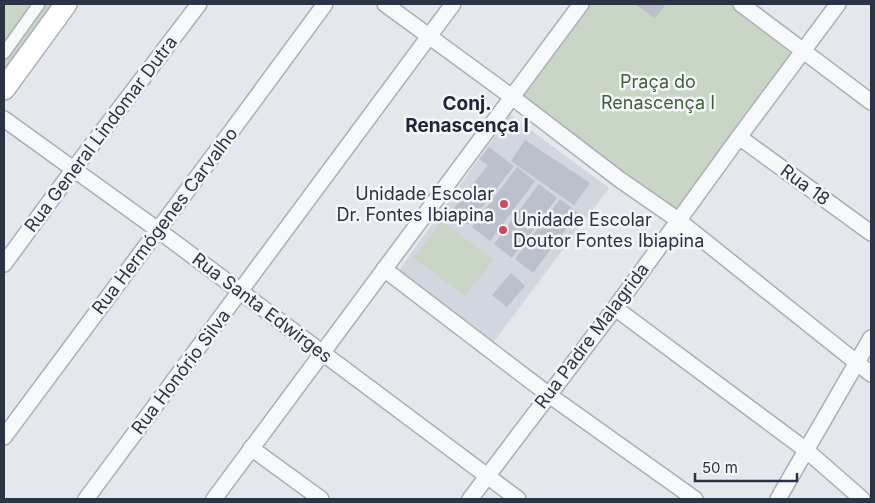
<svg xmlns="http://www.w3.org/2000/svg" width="875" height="503" viewBox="0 0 875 503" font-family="Inter,sans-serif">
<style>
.built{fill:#d2d6de}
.green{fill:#c9d6c5}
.building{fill:#bbc0ca}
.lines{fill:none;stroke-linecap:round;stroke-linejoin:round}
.pedestrian-casing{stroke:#a9aeb7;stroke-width:14}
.minor-casing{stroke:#a9aeb7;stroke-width:18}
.secondary-casing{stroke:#a9aeb7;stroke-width:24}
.pedestrian{stroke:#f7f8fa;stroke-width:11}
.minor{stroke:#f7f8fa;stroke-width:15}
.secondary{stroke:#fff;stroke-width:21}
.poi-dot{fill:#d1495b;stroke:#f4f6f9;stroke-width:2}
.labels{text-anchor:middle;stroke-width:5;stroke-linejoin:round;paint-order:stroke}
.park-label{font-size:18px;fill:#3f6138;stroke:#f4f6f9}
.street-label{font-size:18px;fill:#2b3445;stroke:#f4f6f9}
.poi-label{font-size:18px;fill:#2b3445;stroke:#f4f6f9;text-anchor:end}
.neighbourhood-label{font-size:19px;font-weight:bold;fill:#1d2536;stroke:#f4f6f9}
</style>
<rect width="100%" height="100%" fill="#e4e7ec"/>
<path class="built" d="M510,115L609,188L492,344L398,272Z"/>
<g class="green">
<path d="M4,4H56L4,75Z"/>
<path d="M591,4H732L794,56L678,216L519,102Z"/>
<path d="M442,221L493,260L465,296L414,258Z"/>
</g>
<g class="building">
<path d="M635,4H666L655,18Z"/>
<path d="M525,140L590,183L574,205L511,161Z"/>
<path d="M489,147L514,166L468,225L451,212L488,165L479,159Z"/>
<path d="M517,167L535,181L490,241L472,227Z"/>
<path d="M539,184L557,198L512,258L494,244Z"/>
<path d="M560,199L578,213L533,273L515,259Z"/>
<path d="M511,273L525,286L507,307L492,295Z"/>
</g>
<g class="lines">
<defs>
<path id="pedestrian" d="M4,53L39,4"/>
<g id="minor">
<path d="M385,4L512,97L619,179L678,220L871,374"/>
<path d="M741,4L871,102"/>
<path d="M4,119L158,230L518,499"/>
<path d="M739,137L871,233"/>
<path d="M4,264L73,170L199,4"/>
<path d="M384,269L549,395L695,499"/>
<path d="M615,308L806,450L862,499"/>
<path d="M4,437L236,125L325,4"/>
<path d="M251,448L321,499"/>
<path d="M86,499L453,4"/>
<path d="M214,499L581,4"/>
<path d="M470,499L615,308L739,137L838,4"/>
<path d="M778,499L871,338"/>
</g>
<path id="secondary" d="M4,89L66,4"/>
</defs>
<use href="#pedestrian" class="pedestrian-casing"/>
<use href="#minor" class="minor-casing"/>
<use href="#secondary" class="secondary-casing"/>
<use href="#pedestrian" class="pedestrian"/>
<use href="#minor" class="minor"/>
<use href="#secondary" class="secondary"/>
</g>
<g class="poi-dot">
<circle cx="504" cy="204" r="5"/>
<circle cx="503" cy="230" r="5"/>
</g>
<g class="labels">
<g class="park-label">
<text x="658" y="88">Praça do<tspan x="658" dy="21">Renascença I</tspan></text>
</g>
<g class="street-label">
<text transform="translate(101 134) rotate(-53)" y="6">Rua General Lindomar Dutra</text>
<text transform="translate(805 185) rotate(36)" y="6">Rua 18</text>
<text transform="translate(165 221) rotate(-53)" y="6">Rua Hermógenes Carvalho</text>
<text transform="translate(262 308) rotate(37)" y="6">Rua Santa Edwirges</text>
<text transform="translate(592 336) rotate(-53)" y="6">Rua Padre Malagrida</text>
<text transform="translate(181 372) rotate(-53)" y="6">Rua Honório Silva</text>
</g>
<g class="poi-label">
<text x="494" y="200">Unidade Escolar<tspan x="494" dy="21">Dr. Fontes Ibiapina</tspan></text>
<text x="513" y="226" text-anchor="start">Unidade Escolar<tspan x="513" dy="21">Doutor Fontes Ibiapina</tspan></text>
</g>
<g class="neighbourhood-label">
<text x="467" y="110">Conj.<tspan x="467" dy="22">Renascença I</tspan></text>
</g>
</g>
<rect width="875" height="503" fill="none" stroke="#2b3445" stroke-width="10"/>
<path d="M695 473v8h102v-8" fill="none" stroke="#2b3445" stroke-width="2.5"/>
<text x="702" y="473" font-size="15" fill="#2b3445" stroke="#f4f6f9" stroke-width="4" paint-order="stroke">50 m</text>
</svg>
